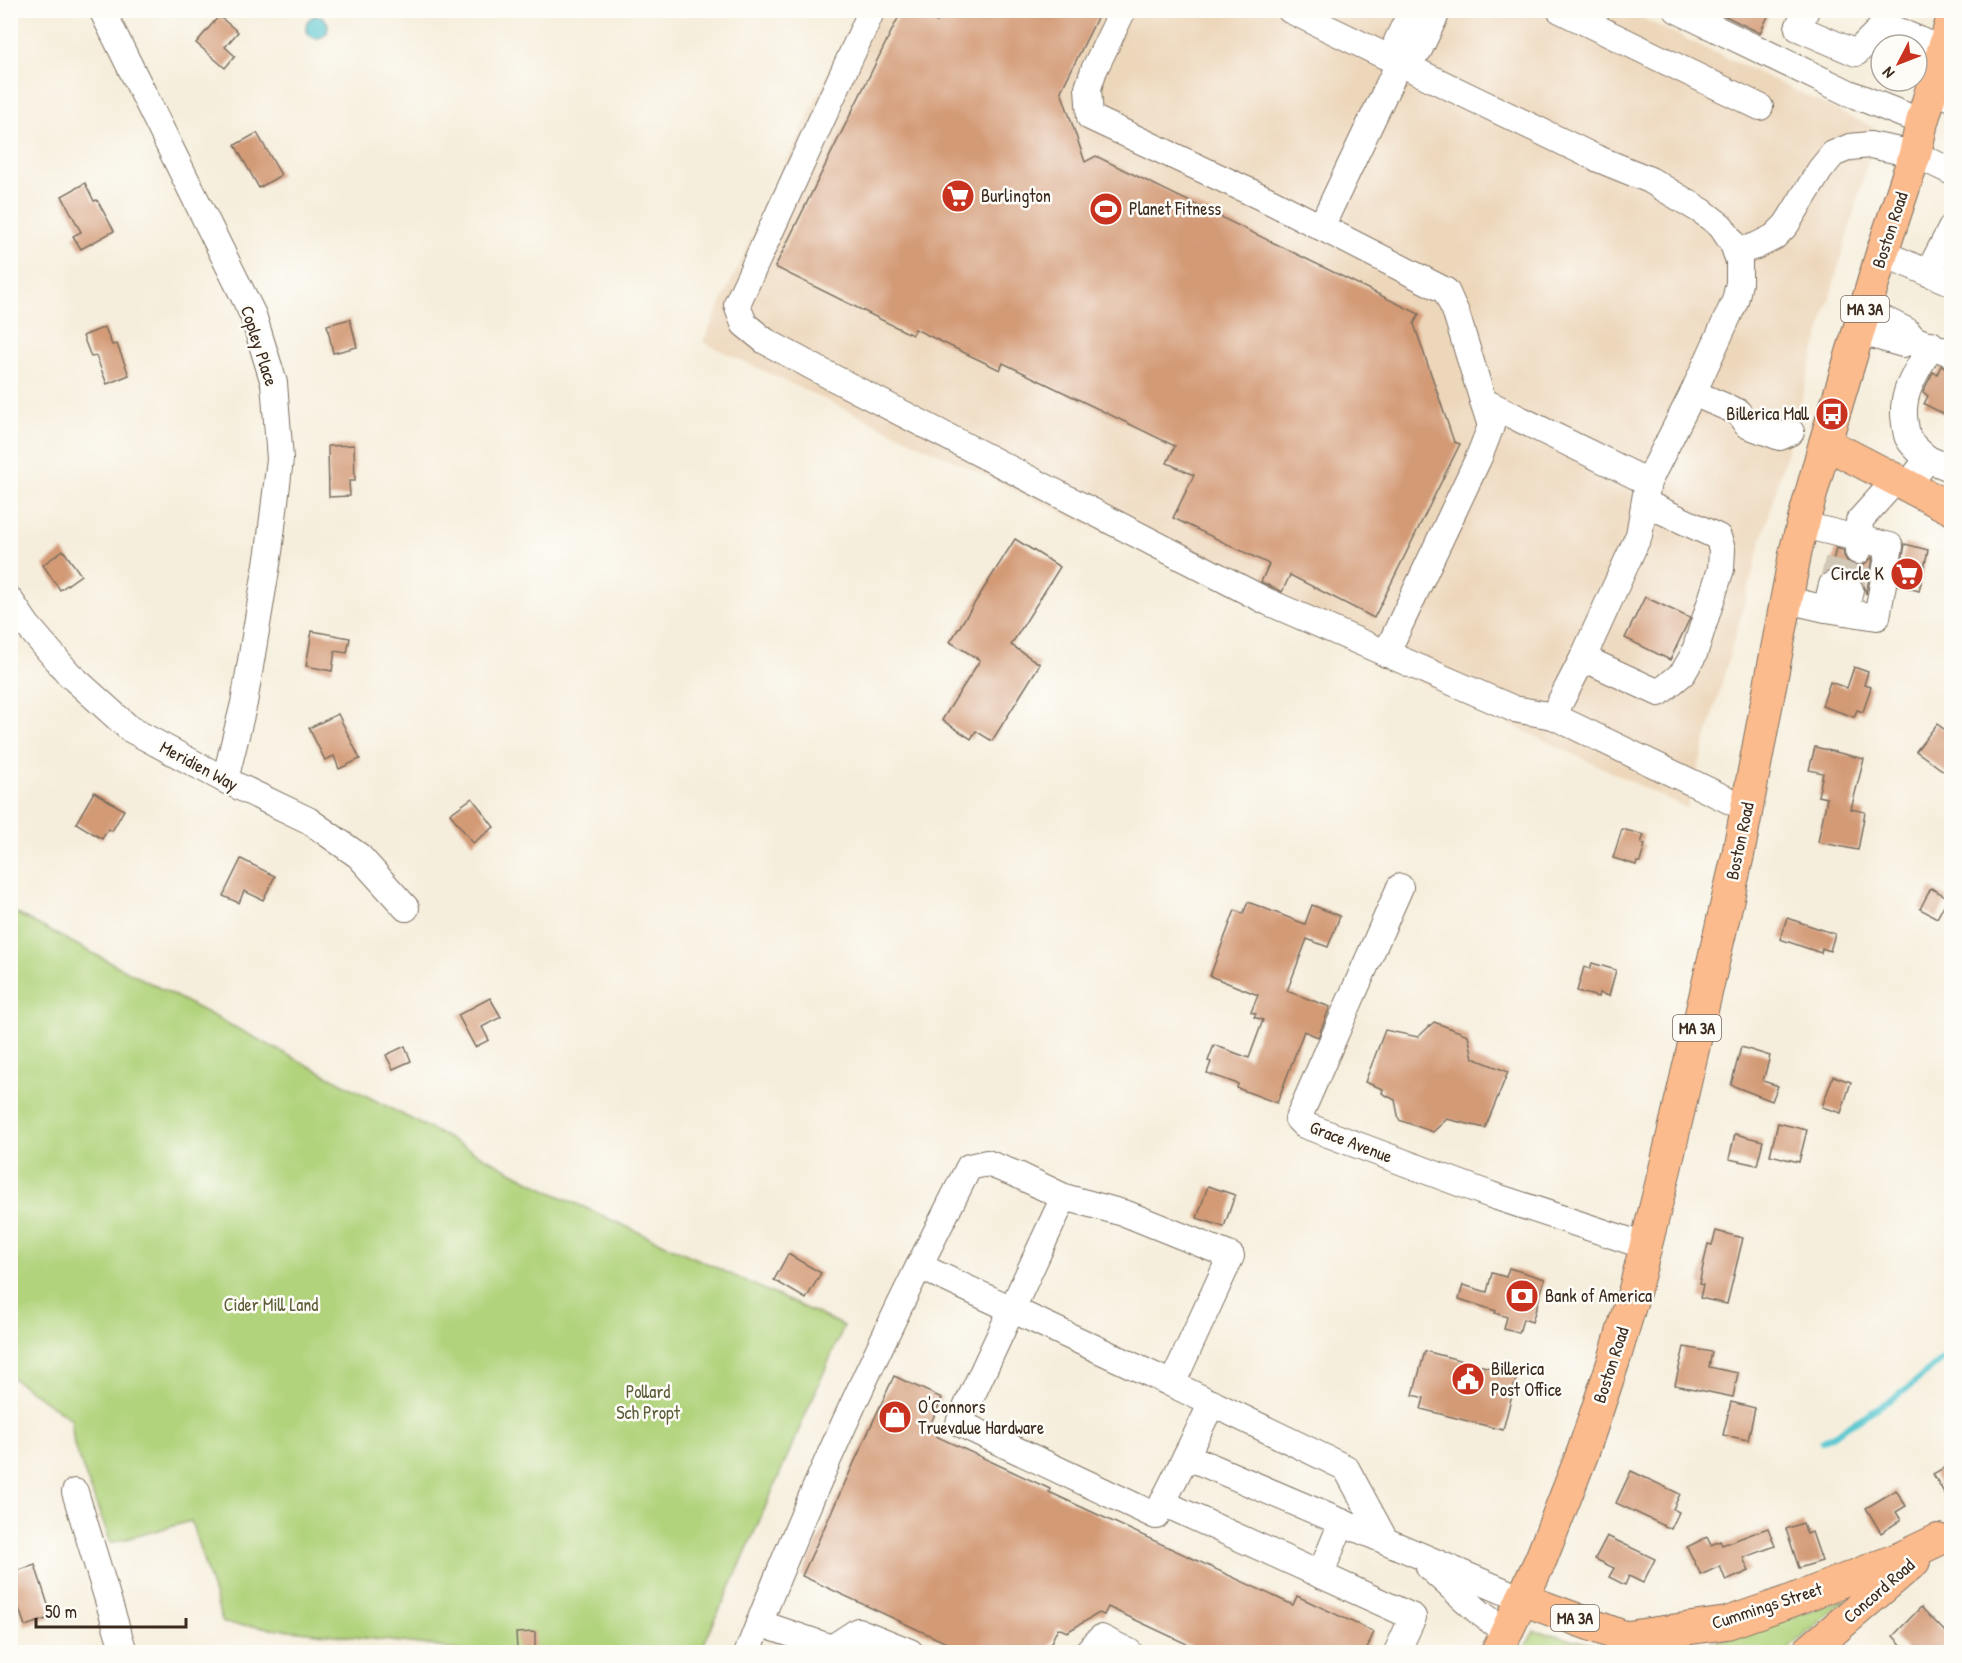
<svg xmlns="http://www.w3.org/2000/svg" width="1962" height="1663" viewBox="0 0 1962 1663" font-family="'Patrick Hand',sans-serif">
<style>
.built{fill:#edd7bb}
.green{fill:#b1d37b;stroke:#767e4c;stroke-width:1.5}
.water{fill:#5bc8d1;stroke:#4b7978;stroke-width:1.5}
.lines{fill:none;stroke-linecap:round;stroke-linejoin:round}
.stream{stroke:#5bc8d1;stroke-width:6}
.building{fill:#d39a76}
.minor-tunnel{stroke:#d1c7b6;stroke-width:26;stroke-dasharray:26 13;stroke-linecap:butt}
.minor-casing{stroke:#7c6f60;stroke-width:28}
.major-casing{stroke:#7c6f60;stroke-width:34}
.minor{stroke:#fff;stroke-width:26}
.major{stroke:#fbbb8d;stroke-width:32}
.labels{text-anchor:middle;stroke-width:5;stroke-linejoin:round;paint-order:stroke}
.shield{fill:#fdfcf7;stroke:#75695f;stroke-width:1.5}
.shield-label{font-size:16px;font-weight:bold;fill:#3b2a1e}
.poi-label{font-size:18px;fill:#3b2a1e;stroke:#fdfcf7;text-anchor:start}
.street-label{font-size:18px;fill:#3b2a1e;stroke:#fdfcf7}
.park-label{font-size:18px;fill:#5e5d3a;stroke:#fdfcf7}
</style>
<rect width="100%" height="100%" fill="#fdfcf7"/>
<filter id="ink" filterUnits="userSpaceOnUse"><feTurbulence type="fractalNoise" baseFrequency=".0167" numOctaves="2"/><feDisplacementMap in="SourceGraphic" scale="12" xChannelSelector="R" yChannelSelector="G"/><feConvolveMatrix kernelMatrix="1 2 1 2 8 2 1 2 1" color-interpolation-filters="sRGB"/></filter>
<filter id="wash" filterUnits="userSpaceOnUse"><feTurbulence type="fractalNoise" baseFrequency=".008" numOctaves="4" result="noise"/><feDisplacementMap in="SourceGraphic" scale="24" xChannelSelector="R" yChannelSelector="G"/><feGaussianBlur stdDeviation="1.35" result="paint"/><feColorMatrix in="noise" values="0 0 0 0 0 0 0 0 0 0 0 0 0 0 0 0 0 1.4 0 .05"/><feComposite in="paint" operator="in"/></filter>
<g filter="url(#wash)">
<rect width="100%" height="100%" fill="#f6eedc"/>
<path class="built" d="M857,11H1627L1877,129L1687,808L703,342Z"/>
<g class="green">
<path d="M10,910L553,1193L844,1326L734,1579L700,1652H464L429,1645L223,1623L191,1521L111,1543L74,1445L71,1419L11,1377Z"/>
<path d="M1846,1599L1785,1652H1684Z"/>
<path d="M1534,1631L1627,1652H1522Z"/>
</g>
<circle class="water" cx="317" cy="27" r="11"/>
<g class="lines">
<path class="stream" d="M1822,1442L1903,1392L1952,1351"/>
</g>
<g id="blocks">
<g class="building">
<path d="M902,10H913L937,22L943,10H1101L1061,91L1085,162L1096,156L1419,314L1414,324L1454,442L1460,444L1374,618L1290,575L1282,592L1274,588L1261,582L1269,564L1173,518L1194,475L1167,463L1175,446L1003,363L1000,370L915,329L912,335L775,267Z"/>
<path d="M1713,10H1771L1760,33Z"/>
<path d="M219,16L238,32L225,47L235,56L225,68L196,43Z"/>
<path d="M257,133L281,175L259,188L235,145Z"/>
<path d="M85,183L94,201L97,200L114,231L81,249L73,236L81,232L62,196Z"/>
<path d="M350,319L357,347L333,353L327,325Z"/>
<path d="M105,327L112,345L117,344L129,375L107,384L96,356L91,357L83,336Z"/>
<path d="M1941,366L1952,369V418L1924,404L1928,396L1923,392L1933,372L1937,374Z"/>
<path d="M354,445L355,481H349L350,496L329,497L328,446Z"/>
<path d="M1015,539L1060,567L1011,645L1040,664L992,741L976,731L971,739L942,720L980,660L950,642Z"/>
<path d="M1905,544L1928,550L1919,591L1898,585Z"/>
<path d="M1836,548L1843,550L1844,556L1847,561L1855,566L1863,565L1873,557L1866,594L1864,585L1860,579L1853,575L1844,577L1836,571L1831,570Z"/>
<path d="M63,550L81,575L60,590L43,565Z"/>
<path d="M1645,597L1690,618L1670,660L1625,638Z"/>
<path d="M312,631L350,638L347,653L335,651L332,671L306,666Z"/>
<path d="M1854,667L1868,672L1864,685L1871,687L1863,712L1857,710L1854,717L1822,706L1830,682L1847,688Z"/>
<path d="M338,714L360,759L339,769L334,756L325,760L309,728Z"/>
<path d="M1937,724L1952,735V777L1916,751Z"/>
<path d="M1815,747L1864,759L1851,809L1865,812L1858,850L1818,842L1827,798L1818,796L1823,773L1809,770Z"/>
<path d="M94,792L124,810L112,831L108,829L102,839L76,823Z"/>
<path d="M472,798L494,827L473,843L450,814Z"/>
<path d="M1622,829L1644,835L1641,843L1645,845L1640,862H1637L1636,865L1613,858Z"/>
<path d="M241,859L275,876L263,900L244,891L239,903L223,896Z"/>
<path d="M1931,888L1948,898L1937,918L1920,909Z"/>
<path d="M1248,902L1305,924L1312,905L1340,916L1328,947L1307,939L1287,991L1330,1007L1318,1037L1304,1031L1277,1103L1237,1088L1238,1084L1207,1073L1211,1062L1208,1061L1214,1045L1249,1058L1263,1020L1254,1017L1256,1014L1251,1012L1258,995L1210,976L1235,910L1243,914Z"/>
<path d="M1787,918L1835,934L1830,951L1822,948L1821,953L1780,939Z"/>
<path d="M1592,963L1616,970L1609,996L1599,993L1598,997L1577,991L1584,967L1590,969Z"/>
<path d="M490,998L501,1017L482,1027L489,1040L475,1047L458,1015Z"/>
<path d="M1434,1022L1468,1035L1473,1058L1508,1072L1485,1128L1447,1119L1433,1132L1399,1120L1395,1100L1382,1093L1383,1089L1365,1082L1385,1030L1418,1037Z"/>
<path d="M405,1046L411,1061L393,1069L386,1055Z"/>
<path d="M1741,1047L1770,1056L1763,1081L1778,1086L1772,1101L1731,1085Z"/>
<path d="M1833,1076L1851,1082L1841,1113L1822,1107Z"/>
<path d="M1778,1123L1807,1130L1799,1162L1770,1155Z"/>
<path d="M1735,1134L1763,1141L1757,1165L1729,1159Z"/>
<path d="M1208,1186L1235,1195L1224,1227L1197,1218Z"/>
<path d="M1716,1231L1743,1238L1727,1304L1700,1298L1703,1285L1699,1284L1708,1244L1712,1245Z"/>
<path d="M788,1254L821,1273L806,1299L774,1280Z"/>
<path d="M1509,1268L1545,1279L1532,1322L1523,1319L1519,1333L1504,1329L1507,1317L1495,1313L1496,1311L1459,1299L1463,1285L1487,1292L1492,1273L1506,1277Z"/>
<path d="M1684,1347L1712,1352L1709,1367L1738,1373L1733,1397L1675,1385Z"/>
<path d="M1425,1351L1517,1375L1503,1430L1421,1409L1424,1398L1413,1395Z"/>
<path d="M894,1376L942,1398L927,1432L1050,1489L1049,1492L1293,1605L1297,1596L1374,1632L1365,1653H1206L1108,1607L1104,1615L1099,1613L1067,1632L1058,1628L1046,1653H968L802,1576Z"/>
<path d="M1731,1402L1755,1408L1748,1440L1723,1435Z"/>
<path d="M1952,1463V1506L1933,1474Z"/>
<path d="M1631,1471L1680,1494L1673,1509L1679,1512L1671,1529L1616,1503Z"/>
<path d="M1896,1490L1906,1506L1896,1512L1901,1520L1881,1533L1866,1508Z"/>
<path d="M1803,1523L1807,1534L1812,1532L1822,1561L1799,1568L1786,1529Z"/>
<path d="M1768,1528L1775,1546L1743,1558L1749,1571L1726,1581L1720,1566L1701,1575L1687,1547L1707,1537L1711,1545L1720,1541L1722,1545Z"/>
<path d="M1607,1536L1655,1559L1643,1583L1629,1576L1625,1585L1609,1577L1614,1568L1595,1559Z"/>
<path d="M35,1565L52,1617L25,1626L10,1582V1573Z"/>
<path d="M1921,1607L1952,1639V1653H1909L1893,1636Z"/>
<path d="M535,1632V1648L517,1649L516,1633Z"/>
</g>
</g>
</g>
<g filter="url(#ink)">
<use href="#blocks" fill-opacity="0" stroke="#7c6f60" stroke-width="1.5"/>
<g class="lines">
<g class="minor-tunnel">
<path d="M1832,585L1841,547"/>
<path d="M1850,590L1858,551"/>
</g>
<defs>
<g id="minor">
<path d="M102,10L253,315L274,383L280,459L269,552L244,703L225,780"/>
<path d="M872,10L737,304L744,324L765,341L828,375L1268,602L1514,709L1553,716L1747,809"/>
<path d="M1123,10L1094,70L1088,88L1090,117L1272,202L1446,291L1456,313L1483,401L1648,482"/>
<path d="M1290,10L1596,158L1650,180L1703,212L1721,226L1733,244L1739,261V283L1735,301L1693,393L1648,482L1639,535L1583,658L1553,716"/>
<path d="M1560,10L1760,107"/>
<path d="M1677,10L1849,93L1922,122"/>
<path d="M1806,10L1798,28L1856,53L1884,25L1952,54"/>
<path d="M1402,56L1419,50L1438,10"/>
<path d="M1932,91L1952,98"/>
<path d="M1321,227L1399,63L1402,56L1397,41L1412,10"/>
<path d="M1736,252L1756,246L1774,237L1786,225L1820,170L1833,154L1850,147L1870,145L1915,154L1952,172"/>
<path d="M1882,253L1952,283"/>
<path d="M1928,273L1952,227"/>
<path d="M1865,310L1907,331L1914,339L1952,354"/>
<path d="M1858,331L1903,344L1914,339"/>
<path d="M1693,393L1738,412L1747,425L1780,437L1791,432"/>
<path d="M1928,459C1922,454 1912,446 1908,438C1906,434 1906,428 1905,424C1899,391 1918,372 1931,344"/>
<path d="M1917,473L1928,459L1952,469"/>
<path d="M1803,525L1861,539L1858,551"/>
<path d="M10,600L27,625L69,674L130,729L225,780L308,820L359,856L406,908"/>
<path d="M1787,600L1826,609L1877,617L1890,546L1861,539L1859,521L1896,480"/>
<path d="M1826,609L1832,585"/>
<path d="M1845,612L1850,590"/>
<path d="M1386,654L1479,457L1491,426L1483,401"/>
<path d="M1583,658L1659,693L1683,673L1694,654L1721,569L1722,549L1718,537L1645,503"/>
<path d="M1400,887L1298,1119L1304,1125L1491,1195L1645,1246"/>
<path d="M919,1266L969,1167L987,1163L1018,1175L1064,1197"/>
<path d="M1186,1456L1212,1403"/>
<path d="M75,1492L124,1652"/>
<path d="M1163,1503L1413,1617L1397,1652"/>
<path d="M1385,1540L1346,1468L1172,1384L1231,1256L1127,1214L1064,1197L959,1423L1156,1516L1186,1456L1522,1599"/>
<path d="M1429,1567L1479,1612L1506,1632"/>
<path d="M1320,1575L1342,1522"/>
<path d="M759,1623L832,1648L858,1631L910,1652"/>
<path d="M748,1652C798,1521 857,1392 919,1266L1172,1384"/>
<path d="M1087,1652L1101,1638L1129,1652"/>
</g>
<g id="major">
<path d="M1825,443L1952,509"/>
<path d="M1522,1599L1648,1646"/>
<path d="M1628,1637L1727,1623L1788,1602L1898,1559L1938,1540"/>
<path d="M1497,1652L1541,1559L1583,1452L1614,1360L1635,1289L1665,1169L1738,855L1796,549L1825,443L1882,253L1915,154L1922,122L1952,20"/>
<path d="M1808,1652L1914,1561"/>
</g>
</defs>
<use href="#minor" class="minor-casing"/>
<use href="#major" class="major-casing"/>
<use href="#minor" class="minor"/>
<use href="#major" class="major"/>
</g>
</g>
<defs>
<symbol id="supermarket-disc" viewBox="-11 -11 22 22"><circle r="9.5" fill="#c8321e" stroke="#fdfcf7"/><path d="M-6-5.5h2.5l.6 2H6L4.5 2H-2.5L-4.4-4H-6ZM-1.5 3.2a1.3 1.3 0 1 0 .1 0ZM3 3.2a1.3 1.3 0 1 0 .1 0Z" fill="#fff"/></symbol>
<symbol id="stadium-disc" viewBox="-11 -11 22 22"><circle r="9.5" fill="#c8321e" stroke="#fdfcf7"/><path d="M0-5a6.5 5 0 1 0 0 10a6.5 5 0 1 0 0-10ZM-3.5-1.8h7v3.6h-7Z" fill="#fff"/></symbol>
<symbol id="bus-disc" viewBox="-11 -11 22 22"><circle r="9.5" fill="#c8321e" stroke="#fdfcf7"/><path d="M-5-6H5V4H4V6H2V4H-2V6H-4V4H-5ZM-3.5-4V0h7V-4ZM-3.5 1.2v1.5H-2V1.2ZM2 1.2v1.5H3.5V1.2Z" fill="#fff"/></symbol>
<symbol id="bank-disc" viewBox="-11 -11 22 22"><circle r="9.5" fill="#c8321e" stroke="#fdfcf7"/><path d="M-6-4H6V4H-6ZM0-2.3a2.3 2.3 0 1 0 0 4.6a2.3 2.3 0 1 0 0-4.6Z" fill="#fff"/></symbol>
<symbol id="civic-disc" viewBox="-11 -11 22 22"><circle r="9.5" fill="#c8321e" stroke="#fdfcf7"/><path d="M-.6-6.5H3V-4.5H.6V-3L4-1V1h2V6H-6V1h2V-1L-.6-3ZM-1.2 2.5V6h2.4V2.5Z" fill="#fff"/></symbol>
<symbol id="shop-disc" viewBox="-11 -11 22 22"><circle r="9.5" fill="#c8321e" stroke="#fdfcf7"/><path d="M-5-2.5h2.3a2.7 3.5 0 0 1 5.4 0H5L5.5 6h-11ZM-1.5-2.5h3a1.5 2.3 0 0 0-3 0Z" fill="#fff"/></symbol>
</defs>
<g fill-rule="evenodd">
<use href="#supermarket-disc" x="939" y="177" width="38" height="38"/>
<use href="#stadium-disc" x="1087" y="190" width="38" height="38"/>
<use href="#bus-disc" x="1813" y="395" width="38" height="38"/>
<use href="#supermarket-disc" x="1888" y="555" width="38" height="38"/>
<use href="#bank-disc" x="1503" y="1277" width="38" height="38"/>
<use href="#civic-disc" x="1449" y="1360" width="38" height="38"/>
<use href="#shop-disc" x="876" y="1398" width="38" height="38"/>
</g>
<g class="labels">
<g class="shield">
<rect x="1841" y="296" width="48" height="26" rx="4.5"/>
<rect x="1673" y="1015" width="48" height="26" rx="4.5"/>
<rect x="1551" y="1605" width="48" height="26" rx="4.5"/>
</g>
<g class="shield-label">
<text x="1865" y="315">MA 3A</text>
<text x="1697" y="1034">MA 3A</text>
<text x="1575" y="1624">MA 3A</text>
</g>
<g class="poi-label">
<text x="981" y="202">Burlington</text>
<text x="1129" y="215">Planet Fitness</text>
<text x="1809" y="420" text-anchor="end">Billerica Mall</text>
<text x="1884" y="580" text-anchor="end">Circle K</text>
<text x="1545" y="1302">Bank of America</text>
<text x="1491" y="1375">Billerica<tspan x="1491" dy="21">Post Office</tspan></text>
<text x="918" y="1413">O'Connors<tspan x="918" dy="21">Truevalue Hardware</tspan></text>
</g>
<g class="street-label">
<text transform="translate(1890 230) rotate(-72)" y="6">Boston Road</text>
<text transform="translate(259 346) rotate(72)" y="6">Copley Place</text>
<text transform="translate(199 766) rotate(28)" y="6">Meridien Way</text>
<text transform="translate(1740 841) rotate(-78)" y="6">Boston Road</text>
<text transform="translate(1351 1142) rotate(21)" y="6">Grace Avenue</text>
<text transform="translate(1611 1365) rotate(-72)" y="6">Boston Road</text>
<text transform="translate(1879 1591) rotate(-41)" y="6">Concord Road</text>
<text transform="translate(1767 1606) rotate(-18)" y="6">Cummings Street</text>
</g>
<g class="park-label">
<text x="271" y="1311">Cider Mill Land</text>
<text x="648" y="1398">Pollard<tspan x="648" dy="21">Sch Propt</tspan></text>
</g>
</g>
<rect width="1962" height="1663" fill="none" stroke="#fdfcf7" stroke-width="36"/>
<g transform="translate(1899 63) rotate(228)"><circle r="28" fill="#fdfcf7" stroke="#afa8a0" stroke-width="1.5"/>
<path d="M0-4.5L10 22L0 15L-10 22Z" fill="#c8321e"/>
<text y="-9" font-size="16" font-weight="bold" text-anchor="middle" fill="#3b2a1e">N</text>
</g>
<path d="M36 1618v9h150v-9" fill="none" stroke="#3b2a1e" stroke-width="3"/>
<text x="45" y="1618" font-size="18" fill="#3b2a1e" stroke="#fdfcf7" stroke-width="4.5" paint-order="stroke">50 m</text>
</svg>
